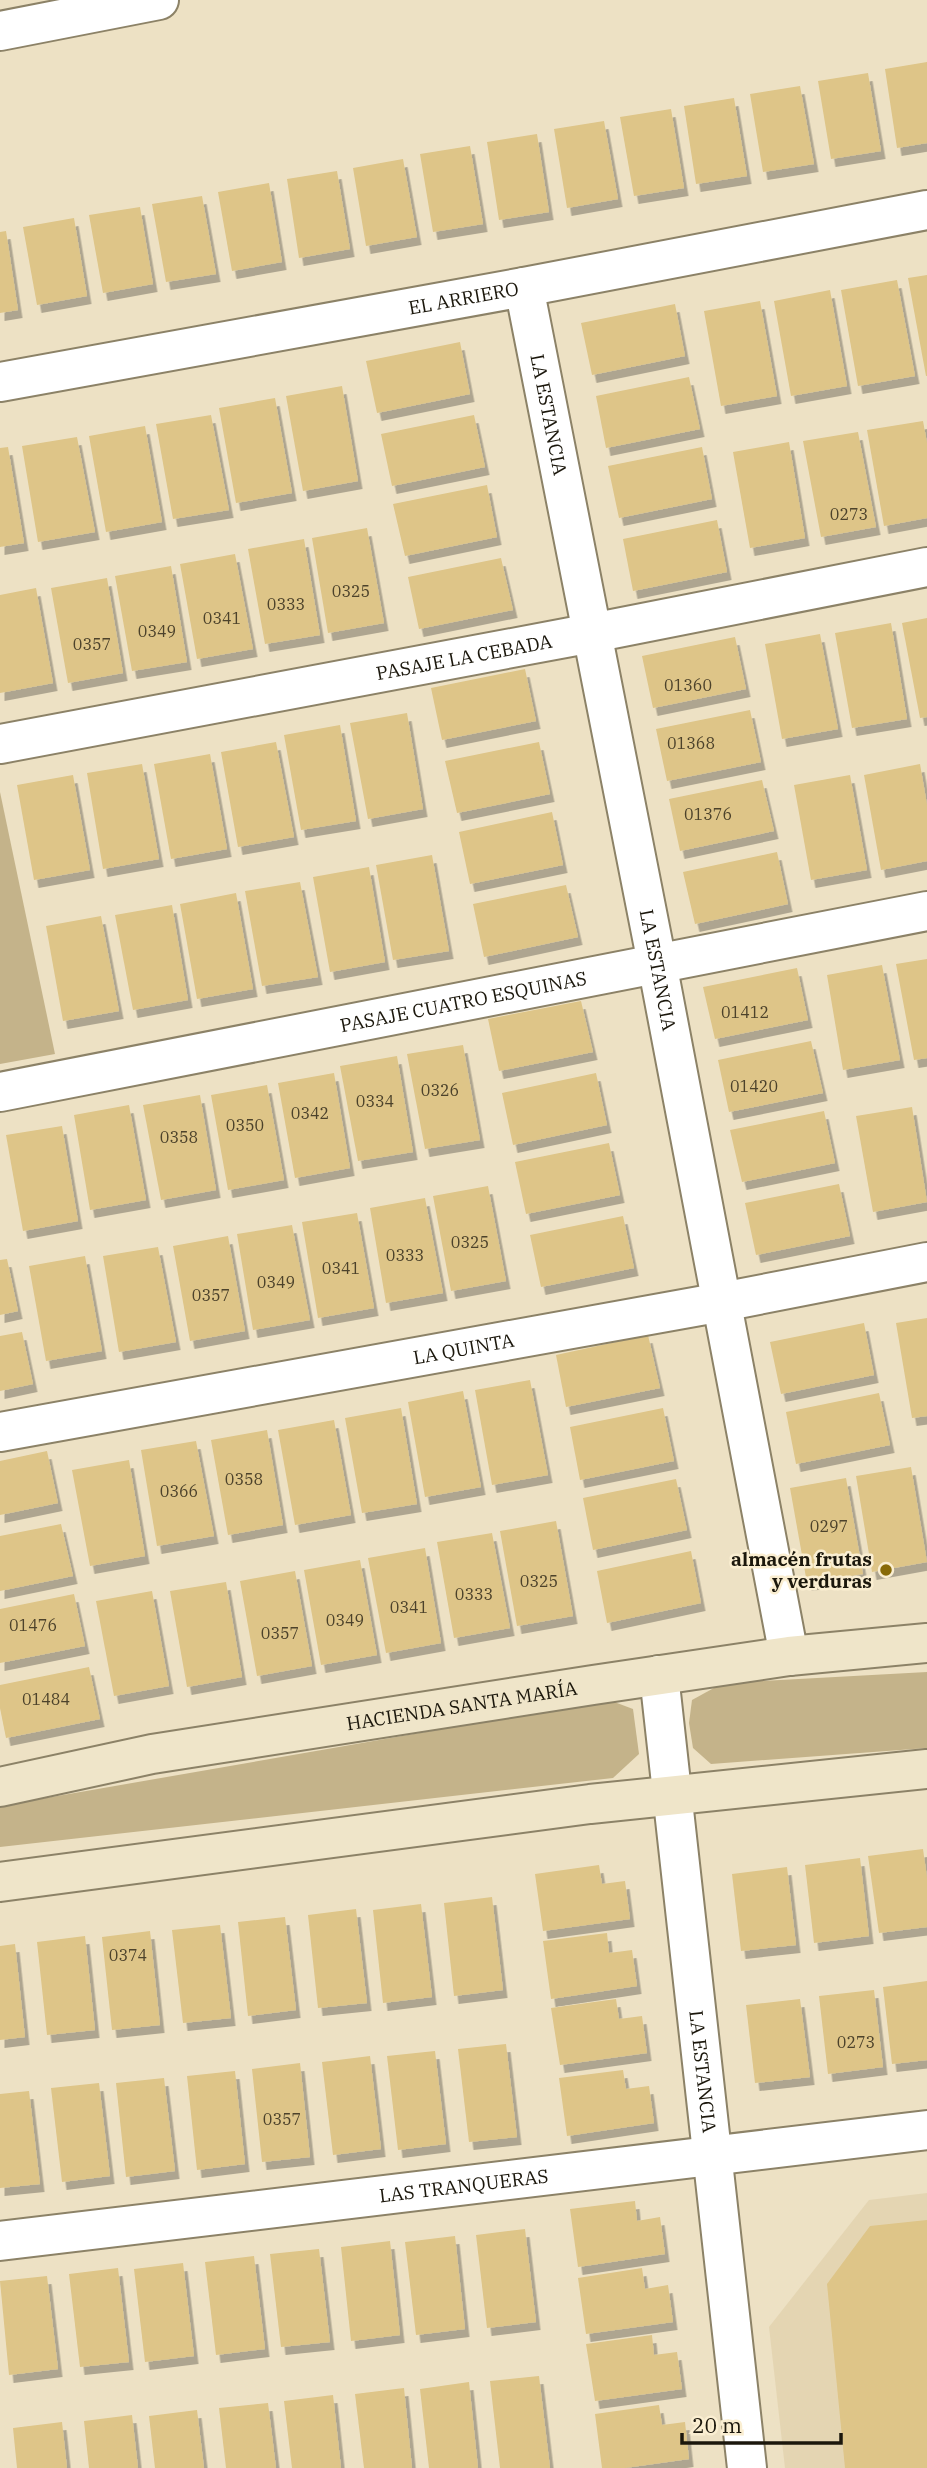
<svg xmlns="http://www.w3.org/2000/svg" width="927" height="2468" viewBox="0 0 927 2468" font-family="'IBM Plex Serif',serif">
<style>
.built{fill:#e4d5b2}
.green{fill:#c4b38a}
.building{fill:#dec588;filter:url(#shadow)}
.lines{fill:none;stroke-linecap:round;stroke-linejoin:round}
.street-casing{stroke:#8c8267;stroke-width:42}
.secondary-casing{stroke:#8c8267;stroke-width:42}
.street{stroke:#fff;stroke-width:38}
.secondary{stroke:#efe5c9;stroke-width:38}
.poi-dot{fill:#886a08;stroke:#faeed1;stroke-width:2.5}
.labels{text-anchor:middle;stroke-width:5;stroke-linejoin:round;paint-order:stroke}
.number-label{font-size:16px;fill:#4c422b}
.street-label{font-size:19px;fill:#1b170c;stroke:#faeed1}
.poi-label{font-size:19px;font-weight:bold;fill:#1b170c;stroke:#faeed1;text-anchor:end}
</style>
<defs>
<filter id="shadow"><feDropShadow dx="4.5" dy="8" stdDeviation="0" flood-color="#0004"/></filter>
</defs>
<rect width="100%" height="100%" fill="#ede1c4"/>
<path class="built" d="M927,2193V2468H785L769,2327L869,2200Z"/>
<g class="green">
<path d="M0,792L55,1054L0,1064Z"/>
<path d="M927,1672V1748L711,1764L693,1748L689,1723L692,1700L723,1683Z"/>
<path d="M609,1700L633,1709L639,1754L613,1778L0,1847V1806Z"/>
</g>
<g class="building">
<path d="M927,62V143L897,148L885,69Z"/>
<path d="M868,73L881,151L831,159L818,81Z"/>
<path d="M800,86L814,164L763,172L750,94Z"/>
<path d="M734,98L747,176L696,184L684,106Z"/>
<path d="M671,109L684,188L634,196L620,117Z"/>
<path d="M604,121L618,199L567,208L554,129Z"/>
<path d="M537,134L549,212L499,220L487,142Z"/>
<path d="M470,146L483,224L433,232L420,154Z"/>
<path d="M403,159L417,237L366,246L353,168Z"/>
<path d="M337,171L350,249L299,258L287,179Z"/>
<path d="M269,183L282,262L232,271L218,192Z"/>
<path d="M202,196L216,274L166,282L152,204Z"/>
<path d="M140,207L153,284L103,293L89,215Z"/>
<path d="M74,218L87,296L37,305L23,227Z"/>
<path d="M6,231L18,310L0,313V232Z"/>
<path d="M927,275V376H926L908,278Z"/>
<path d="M897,280L915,376L858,386L841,290Z"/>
<path d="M830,290L847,386L791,396L774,301Z"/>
<path d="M760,301L777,396L721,406L704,311Z"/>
<path d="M675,304L685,356L592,375L581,323Z"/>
<path d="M460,342L470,394L377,413L366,361Z"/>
<path d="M689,377L700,429L606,448L596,396Z"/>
<path d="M342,386L358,481L303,491L286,396Z"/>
<path d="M275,398L292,493L236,503L219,408Z"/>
<path d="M211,415L229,510L173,519L156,424Z"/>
<path d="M474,415L485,467L392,486L381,434Z"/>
<path d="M923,421L927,443V518L884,526L867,430Z"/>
<path d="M145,426L162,522L106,532L89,436Z"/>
<path d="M858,432L876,527L821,537L803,441Z"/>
<path d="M77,437L95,532L38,542L22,446Z"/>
<path d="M789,442L805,538L750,548L733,452Z"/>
<path d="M8,447L24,543L0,547V448Z"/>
<path d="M702,447L712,499L619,518L608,466Z"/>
<path d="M487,485L497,537L405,556L393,504Z"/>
<path d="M717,520L727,572L633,591L623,539Z"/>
<path d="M367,528L384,623L328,633L312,538Z"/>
<path d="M304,539L320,635L265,644L248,549Z"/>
<path d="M235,554L253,649L197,659L180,564Z"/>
<path d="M501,558L513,610L419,629L408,577Z"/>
<path d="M171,566L187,662L132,671L115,576Z"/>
<path d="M107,578L123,673L68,683L51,588Z"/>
<path d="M36,588L53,683L0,693V595Z"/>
<path d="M927,618V717L920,718L902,623Z"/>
<path d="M891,623L907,719L852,728L835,633Z"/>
<path d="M820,634L838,729L782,739L765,644Z"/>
<path d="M735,637L746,689L653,708L642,656Z"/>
<path d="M525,669L536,721L442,740L431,688Z"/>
<path d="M750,710L761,762L667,781L656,729Z"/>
<path d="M407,713L423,809L368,819L350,723Z"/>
<path d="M340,725L356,821L301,830L284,735Z"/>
<path d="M276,742L294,837L238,847L221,752Z"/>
<path d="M539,742L550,794L457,813L445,761Z"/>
<path d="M210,754L227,849L171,859L154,764Z"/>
<path d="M142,764L159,859L103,869L87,773Z"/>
<path d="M920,764L927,805V861L881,870L864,775Z"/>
<path d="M73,775L90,870L34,880L17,785Z"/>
<path d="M850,775L867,870L811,880L794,785Z"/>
<path d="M762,780L774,831L680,851L669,799Z"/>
<path d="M552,812L563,865L470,884L459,832Z"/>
<path d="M777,852L788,904L695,924L683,872Z"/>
<path d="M432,855L449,951L393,960L376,865Z"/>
<path d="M369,867L385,962L330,972L313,877Z"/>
<path d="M300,882L318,977L262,986L245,891Z"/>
<path d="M566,885L578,937L484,957L473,904Z"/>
<path d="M236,893L253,989L197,999L180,904Z"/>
<path d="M172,905L188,1000L133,1010L115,915Z"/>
<path d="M101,916L119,1011L63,1021L46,926Z"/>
<path d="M927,959V1058L914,1060L896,964Z"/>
<path d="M882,965L900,1060L843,1070L827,975Z"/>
<path d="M797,968L808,1020L715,1039L703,987Z"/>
<path d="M581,1001L593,1052L499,1071L488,1019Z"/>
<path d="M811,1041L823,1093L729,1112L718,1060Z"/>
<path d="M463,1045L480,1140L425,1149L407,1054Z"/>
<path d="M397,1056L413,1152L358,1161L340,1066Z"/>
<path d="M334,1073L350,1168L295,1178L278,1083Z"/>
<path d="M596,1073L607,1125L513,1145L502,1093Z"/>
<path d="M267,1085L284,1180L228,1190L211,1095Z"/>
<path d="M200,1095L216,1190L161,1200L143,1105Z"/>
<path d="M129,1105L146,1200L90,1210L74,1115Z"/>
<path d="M912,1107L927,1202L873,1212L856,1116Z"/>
<path d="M824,1111L835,1163L742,1182L730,1130Z"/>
<path d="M62,1126L78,1221L23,1231L6,1135Z"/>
<path d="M609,1143L620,1195L526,1214L515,1162Z"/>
<path d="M839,1184L850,1236L756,1255L745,1203Z"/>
<path d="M488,1186L506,1281L451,1291L433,1196Z"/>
<path d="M425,1198L443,1293L386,1303L370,1208Z"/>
<path d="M357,1213L374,1308L318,1318L302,1222Z"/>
<path d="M623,1216L634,1268L541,1287L530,1235Z"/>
<path d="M292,1225L310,1320L253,1330L237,1234Z"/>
<path d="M228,1236L245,1331L190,1341L173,1246Z"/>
<path d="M158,1247L176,1342L119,1352L103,1256Z"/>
<path d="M85,1256L102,1351L46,1361L29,1266Z"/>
<path d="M7,1259L18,1311L0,1315V1260Z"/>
<path d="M927,1318V1416L912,1418L896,1323Z"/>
<path d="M864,1323L874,1375L781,1394L770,1342Z"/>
<path d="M22,1332L33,1384L0,1391V1336Z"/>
<path d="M648,1335L660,1388L566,1407L556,1355Z"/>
<path d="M530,1380L548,1475L492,1485L475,1390Z"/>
<path d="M463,1391L481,1487L425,1497L408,1402Z"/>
<path d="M879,1393L890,1445L796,1464L786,1412Z"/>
<path d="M401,1408L417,1504L362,1513L345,1418Z"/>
<path d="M663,1408L674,1461L580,1480L570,1427Z"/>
<path d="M334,1420L351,1515L295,1525L278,1430Z"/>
<path d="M267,1430L283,1525L228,1535L211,1440Z"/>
<path d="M196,1441L214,1536L157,1546L141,1450Z"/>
<path d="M47,1451L58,1503L0,1515V1461Z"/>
<path d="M129,1460L145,1556L90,1566L72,1470Z"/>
<path d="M911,1467L927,1562L872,1572L856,1476Z"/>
<path d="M846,1478L863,1574L807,1583L790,1488Z"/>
<path d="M676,1479L687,1530L593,1550L583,1498Z"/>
<path d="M556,1521L573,1616L517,1626L500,1531Z"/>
<path d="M61,1524L73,1576L0,1591V1536Z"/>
<path d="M492,1533L510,1628L454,1638L437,1542Z"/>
<path d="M425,1548L441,1643L386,1653L368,1558Z"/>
<path d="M691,1551L701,1603L607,1623L597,1571Z"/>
<path d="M360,1560L377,1655L321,1665L304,1570Z"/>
<path d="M295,1571L312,1666L257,1676L240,1581Z"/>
<path d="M226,1582L242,1677L187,1687L170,1591Z"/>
<path d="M152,1591L169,1686L114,1696L96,1601Z"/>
<path d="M74,1594L85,1646L0,1663V1609Z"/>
<path d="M89,1667L100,1719L6,1738L0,1708V1685Z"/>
<path d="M923,1849L927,1878V1927L879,1933L868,1856Z"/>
<path d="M860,1858L869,1936L814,1943L805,1865Z"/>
<path d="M599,1865L602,1884L625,1881L630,1919L543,1931L535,1874Z"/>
<path d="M787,1867L796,1945L741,1951L732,1874Z"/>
<path d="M492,1897L503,1990L454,1996L444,1903Z"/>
<path d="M421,1904L432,1997L383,2003L373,1910Z"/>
<path d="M356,1909L367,2003L318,2008L308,1915Z"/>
<path d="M285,1917L296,2010L248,2016L238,1922Z"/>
<path d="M220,1925L231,2018L183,2023L172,1930Z"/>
<path d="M150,1931L160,2025L112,2030L102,1937Z"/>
<path d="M607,1933L609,1953L632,1950L637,1986L551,1999L543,1941Z"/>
<path d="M85,1936L95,2030L47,2035L37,1942Z"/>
<path d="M15,1944L25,2037L0,2040V1946Z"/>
<path d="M927,1981V2060L892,2064L883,1987Z"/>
<path d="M874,1990L883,2067L828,2074L819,1996Z"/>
<path d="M616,1999L619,2019L642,2016L647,2053L560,2065L551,2008Z"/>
<path d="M800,1999L810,2077L755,2083L746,2005Z"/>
<path d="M506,2044L517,2137L469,2142L458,2049Z"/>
<path d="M435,2051L446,2144L398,2150L387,2056Z"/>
<path d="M370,2056L381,2149L333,2155L322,2062Z"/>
<path d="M300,2063L310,2157L262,2162L252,2069Z"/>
<path d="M623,2070L626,2089L649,2086L654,2123L567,2136L559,2078Z"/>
<path d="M235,2071L245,2164L197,2170L187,2076Z"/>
<path d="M164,2078L175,2171L126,2177L116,2083Z"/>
<path d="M99,2083L110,2176L62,2182L51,2088Z"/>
<path d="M29,2091L40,2184L0,2188V2094Z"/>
<path d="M635,2201L637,2221L660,2217L665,2254L578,2267L570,2209Z"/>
<path d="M927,2220V2468H845L827,2284L870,2226Z"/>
<path d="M525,2229L536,2322L487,2328L476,2235Z"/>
<path d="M455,2236L465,2329L416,2335L405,2242Z"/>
<path d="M390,2241L400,2335L351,2341L341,2247Z"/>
<path d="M319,2249L330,2342L281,2347L270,2254Z"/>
<path d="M254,2256L265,2349L216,2355L205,2262Z"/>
<path d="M183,2263L194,2356L145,2362L134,2269Z"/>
<path d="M118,2268L129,2362L80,2367L69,2274Z"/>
<path d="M642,2268L645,2289L668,2285L673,2322L586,2334L578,2278Z"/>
<path d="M47,2276L58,2369L9,2375L0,2281Z"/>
<path d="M652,2335L654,2355L677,2352L682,2389L595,2401L586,2344Z"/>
<path d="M539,2376L550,2468H500L490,2381Z"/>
<path d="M469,2382L478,2468H429L420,2389Z"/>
<path d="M404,2388L412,2468H364L355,2394Z"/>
<path d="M333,2395L341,2468H292L284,2401Z"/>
<path d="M268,2403L276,2468H226L219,2408Z"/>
<path d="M659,2405L662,2425L685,2422L689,2459L625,2468H602L595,2414Z"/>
<path d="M197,2410L204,2468H155L149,2416Z"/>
<path d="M132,2415L138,2468H89L84,2421Z"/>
<path d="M62,2422L67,2468H17L13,2428Z"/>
</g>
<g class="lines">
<defs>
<g id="street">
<path d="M0,31L159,0"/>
<path id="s1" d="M524,287L657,963L789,1656"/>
<path id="s2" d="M0,382L524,287L927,210"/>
<path id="s3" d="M0,744L592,633L927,567"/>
<path id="s4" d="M0,1092L927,911"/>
<path id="s5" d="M0,1432L722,1302L927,1262"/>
<path id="s6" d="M659,1675L747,2468"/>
<path id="s7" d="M0,2241L927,2130"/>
</g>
<g id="secondary">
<path id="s8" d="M0,1787L152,1754L593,1685L789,1656L927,1643"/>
<path d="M0,1882L590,1804L927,1769"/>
</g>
</defs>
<use href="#street" class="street-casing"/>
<use href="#secondary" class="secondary-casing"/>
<use href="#street" class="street"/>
<use href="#secondary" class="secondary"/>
</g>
<circle class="poi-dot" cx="886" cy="1570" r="7"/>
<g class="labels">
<g class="number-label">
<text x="849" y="520">0273</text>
<text x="351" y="597">0325</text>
<text x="286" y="610">0333</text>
<text x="222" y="624">0341</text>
<text x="157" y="637">0349</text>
<text x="92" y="650">0357</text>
<text x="688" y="691">01360</text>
<text x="691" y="749">01368</text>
<text x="708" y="820">01376</text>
<text x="745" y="1018">01412</text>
<text x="754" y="1092">01420</text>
<text x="440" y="1096">0326</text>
<text x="375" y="1107">0334</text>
<text x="310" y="1119">0342</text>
<text x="245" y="1131">0350</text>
<text x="179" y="1143">0358</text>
<text x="470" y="1248">0325</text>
<text x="405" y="1261">0333</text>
<text x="341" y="1274">0341</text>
<text x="276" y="1288">0349</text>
<text x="211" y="1301">0357</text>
<text x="244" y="1485">0358</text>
<text x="179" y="1497">0366</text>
<text x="829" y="1532">0297</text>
<text x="539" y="1587">0325</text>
<text x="474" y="1600">0333</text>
<text x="409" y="1613">0341</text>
<text x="345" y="1626">0349</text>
<text x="33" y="1631">01476</text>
<text x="280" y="1639">0357</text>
<text x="46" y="1705">01484</text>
<text x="128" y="1961">0374</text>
<text x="856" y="2048">0273</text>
<text x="282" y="2125">0357</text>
</g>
<g class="street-label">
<text dy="7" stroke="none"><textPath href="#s2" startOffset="471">EL ARRIERO</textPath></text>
<text dy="7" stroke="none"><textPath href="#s1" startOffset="130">LA ESTANCIA</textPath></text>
<text dy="7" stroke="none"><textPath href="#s3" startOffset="472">PASAJE LA CEBADA</textPath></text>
<text dy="7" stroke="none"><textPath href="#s1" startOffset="696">LA ESTANCIA</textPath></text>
<text dy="7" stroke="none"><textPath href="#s4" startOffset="472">PASAJE CUATRO ESQUINAS</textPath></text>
<text dy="7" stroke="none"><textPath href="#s5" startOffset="471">LA QUINTA</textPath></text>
<text dy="7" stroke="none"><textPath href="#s8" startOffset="469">HACIENDA SANTA MARÍA</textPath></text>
<text dy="7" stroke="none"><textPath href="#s6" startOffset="399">LA ESTANCIA</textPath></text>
<text dy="7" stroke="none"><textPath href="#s7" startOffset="467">LAS TRANQUERAS</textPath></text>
</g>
<g class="poi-label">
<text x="872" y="1566">almacén frutas<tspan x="872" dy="22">y verduras</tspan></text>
</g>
</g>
<path d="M682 2433v10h159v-10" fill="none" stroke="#1b170c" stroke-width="3.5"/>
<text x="692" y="2433" font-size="21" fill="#1b170c" stroke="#faeed1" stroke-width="5" paint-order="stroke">20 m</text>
</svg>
